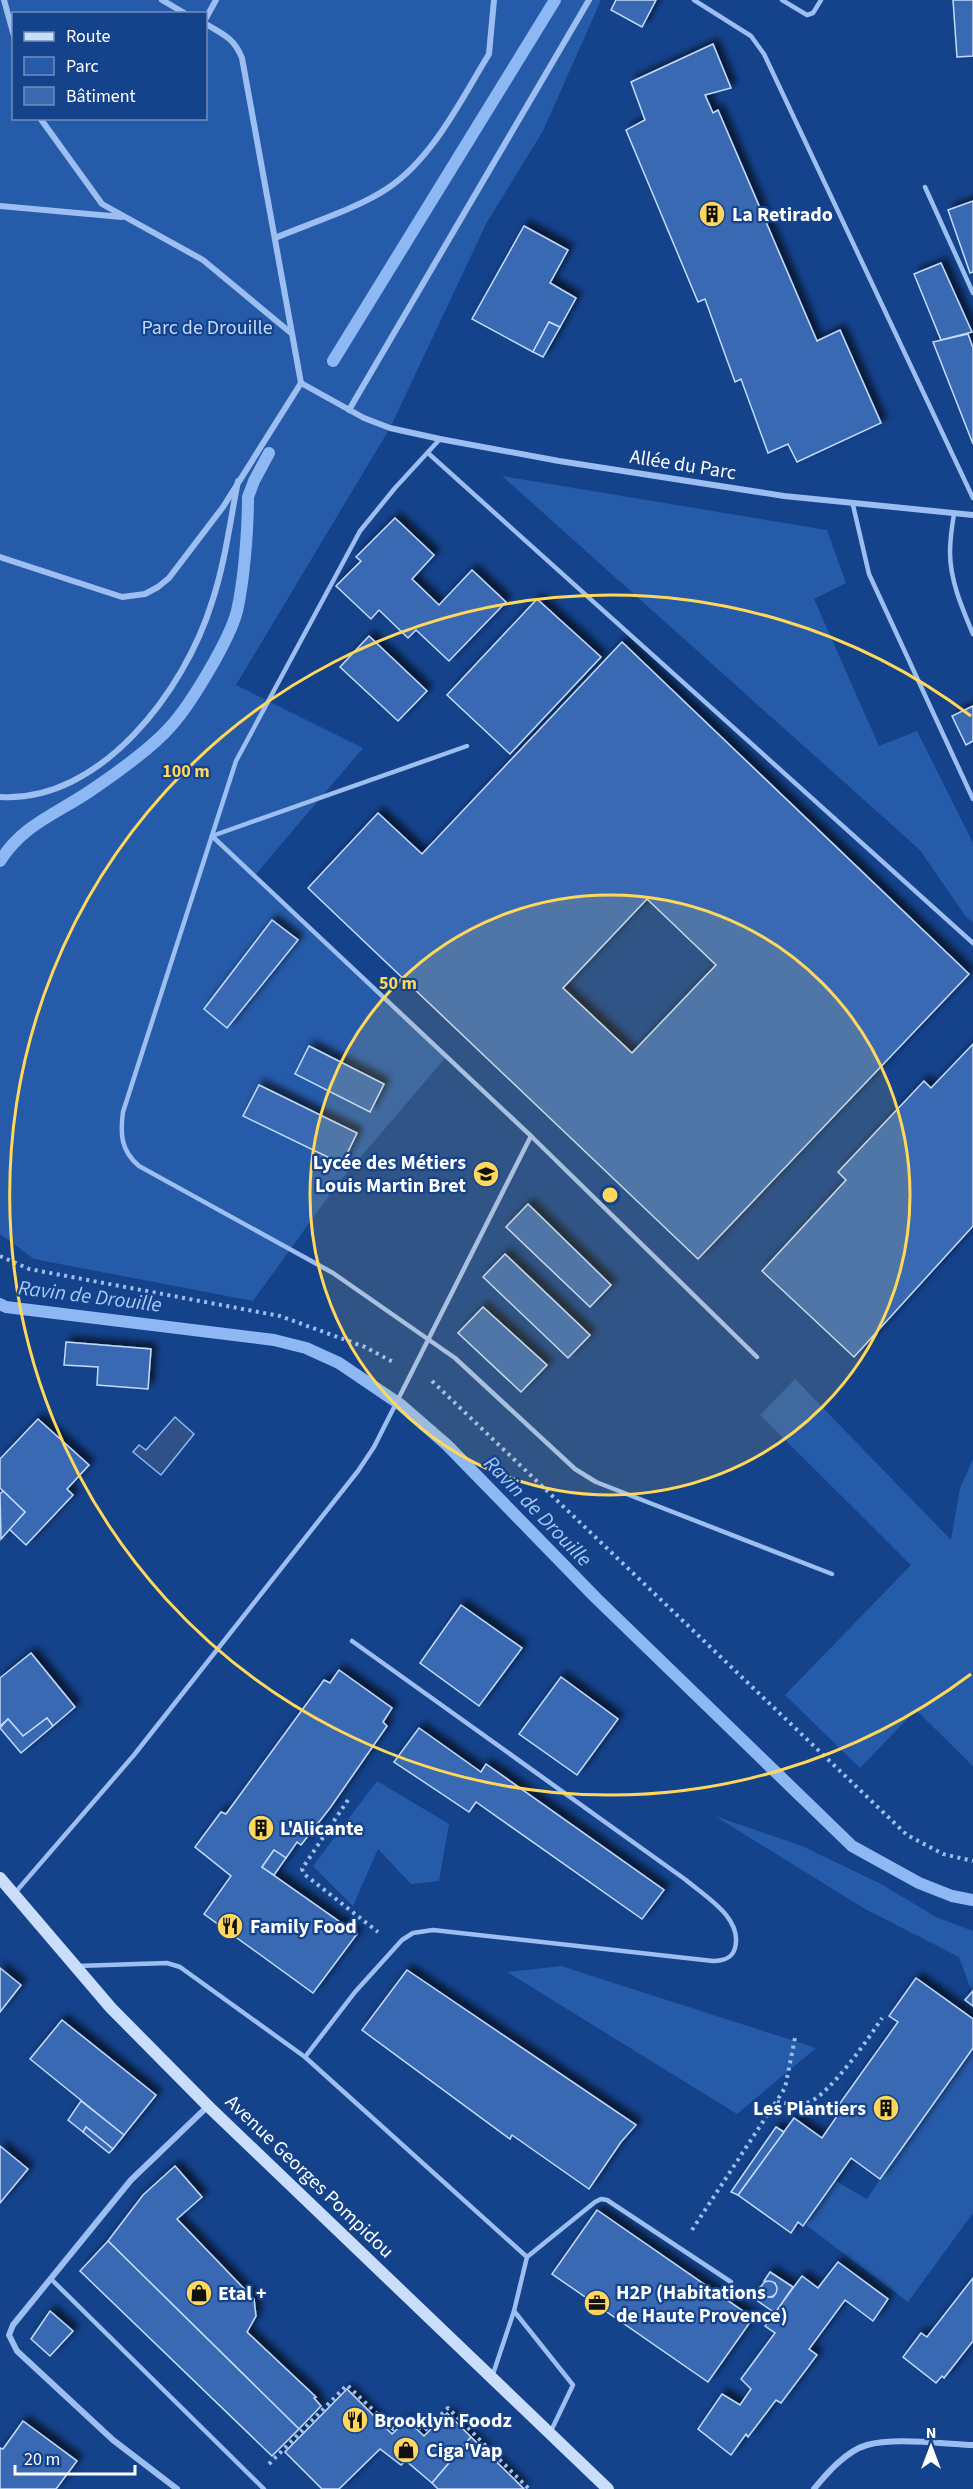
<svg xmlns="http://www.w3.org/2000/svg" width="973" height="2489" viewBox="0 0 973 2489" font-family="'Source Sans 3',sans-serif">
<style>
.green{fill:#265baa;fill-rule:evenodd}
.water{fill:#2f5187;stroke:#8eb8f3;stroke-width:1.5}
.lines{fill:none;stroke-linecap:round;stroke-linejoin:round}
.stream{stroke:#8eb8f3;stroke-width:12}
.building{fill:#3869b2;stroke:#c3dafb;stroke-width:1.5;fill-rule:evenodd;filter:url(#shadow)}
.path{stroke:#9cbef0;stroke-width:4;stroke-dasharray:3 4.5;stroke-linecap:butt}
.lane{stroke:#9cbef0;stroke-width:4.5}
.street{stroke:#9cbef0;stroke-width:6}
.secondary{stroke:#caddfb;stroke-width:12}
.ring{fill:none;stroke:#ffd85b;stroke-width:3}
.labels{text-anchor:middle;stroke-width:4.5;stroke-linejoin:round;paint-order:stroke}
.poi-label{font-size:20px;font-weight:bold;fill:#fff;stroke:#14428b;text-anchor:start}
.park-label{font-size:20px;fill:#c3dafb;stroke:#14428b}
.street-label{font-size:20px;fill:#fff;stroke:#14428b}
.water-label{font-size:21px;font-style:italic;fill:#a8c8f7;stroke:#14428b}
.centre{fill:#ffd85b;stroke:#14428b;stroke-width:3}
.ring-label{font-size:18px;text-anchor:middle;font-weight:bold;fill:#ffd85b;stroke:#14428b;stroke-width:4.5;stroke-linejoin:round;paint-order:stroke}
</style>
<defs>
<filter id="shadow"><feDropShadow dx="5.5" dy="-5.5" stdDeviation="3" flood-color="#0009"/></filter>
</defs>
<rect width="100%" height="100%" fill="#14428b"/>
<g class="green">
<path d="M0,0H601L543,131L487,222L390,428L236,685L363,748L256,874L447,1056L336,1186L253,1301L34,1259L0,1234ZM14,14H206V118H14Z"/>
<path d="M502,476L827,530L846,583L814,599L879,746L917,731L973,843V922L966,917L920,850Z"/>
<path d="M795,1379L951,1540L960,1488L973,1459V1766L916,1710L860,1768L785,1695L911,1565L760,1415Z"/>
<path d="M377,1781L449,1824L439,1881L411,1884L378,1849L353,1906L313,1866Z"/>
<path d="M715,1816L802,1846L881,1884L936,1917L973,1931V1995L959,1957L865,1909Z"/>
<path d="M561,1966L816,2048L737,2114L507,1972Z"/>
<path d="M973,2039V2213L908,2302L806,2225L834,2180L867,2199Z"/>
</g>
<path class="water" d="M175,1417L194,1434L161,1475L133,1452L139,1445L146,1450Z"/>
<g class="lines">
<g class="stream">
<path d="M333,361L555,0"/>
<path d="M0,861C24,823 59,813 93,789C118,772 151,749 171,726C191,704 230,639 237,611C244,581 248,529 248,497L254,481L269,453"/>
<path d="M0,1304L6,1307L274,1340L306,1348L339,1363L401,1405L447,1445L596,1598L852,1846L919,1883L952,1896L973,1900"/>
</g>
</g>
<g class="building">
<path d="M616,0H656L642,27L611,10Z"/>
<path d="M953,0H973V56L957,57Z"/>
<path d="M713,44L731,88L705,95L713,113L718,110L817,341L840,330L881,423L797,462L788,444L768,453L741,379L735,382L705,299L698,302L626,130L645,120L631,82Z"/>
<path d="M973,201V272L970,273L948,210Z"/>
<path d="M524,226L568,250L550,283L576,298L560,327L549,322L533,352L472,319Z"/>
<path d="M941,263L972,332L941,340L914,274Z"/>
<path d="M549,322L560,327L543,357L533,352Z"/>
<path d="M968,334L973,348V444L933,342Z"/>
<path d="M395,518L434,555L412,579L439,605L472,570L506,602L449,661L416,630L408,638L379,610L371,619L336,586L361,561L356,557Z"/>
<path d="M537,599L601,657L510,754L447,695Z"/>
<path d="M369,636L427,691L398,721L340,667Z"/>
<path d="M622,642L969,974L698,1259L308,888L378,813L422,854ZM647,899L716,965L632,1053L563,988Z"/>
<path d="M973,706V741L966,745L952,716Z"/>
<path d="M272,920L298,940L227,1028L204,1009Z"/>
<path d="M973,1044V1226L854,1357L762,1271L846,1180L838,1172L924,1081L931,1088Z"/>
<path d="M309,1046L384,1084L370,1112L295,1074Z"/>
<path d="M259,1085L357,1133L342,1164L243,1116Z"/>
<path d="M528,1204L611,1285L590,1307L506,1227Z"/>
<path d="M505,1254L590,1335L568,1358L483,1277Z"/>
<path d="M483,1307L547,1365L521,1392L458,1333Z"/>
<path d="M66,1342L151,1349L148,1389L97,1385L98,1367L64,1365Z"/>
<path d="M38,1419L89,1465L67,1489L73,1495L26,1545L9,1529L25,1512L0,1488V1459Z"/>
<path d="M3,1491L25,1512L1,1539L0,1494Z"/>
<path d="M461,1605L522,1648L479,1706L420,1663Z"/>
<path d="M31,1653L75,1707L53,1726L47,1718L23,1736L8,1719L0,1726V1678Z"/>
<path d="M339,1670L392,1708L383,1722L387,1726L330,1808L301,1845L297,1842L286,1858L274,1850L262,1867L357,1934L313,1993L204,1914L231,1876L195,1847L221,1812L226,1814L324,1680L330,1683Z"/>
<path d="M561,1677L618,1719L577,1775L519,1734Z"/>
<path d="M47,1718L53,1726L21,1753L0,1728L8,1719L23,1736Z"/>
<path d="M419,1728L481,1772L486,1764L664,1890L642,1919L476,1802L469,1812L394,1762Z"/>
<path d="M274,1850L286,1858L274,1875L262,1867Z"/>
<path d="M0,1968L21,1985L0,2012Z"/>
<path d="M407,1970L636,2125L621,2142L589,2189L512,2135L510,2139L362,2030Z"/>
<path d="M916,1978L973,2019V2048L880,2179L851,2158L803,2226L798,2222L791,2233L738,2195L794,2118L822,2138L842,2109L838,2106L898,2022L889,2016Z"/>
<path d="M973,1991V2006L965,2000Z"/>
<path d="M62,2020L156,2095L124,2135L30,2059Z"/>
<path d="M81,2101L124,2135L113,2149L86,2127L83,2132L68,2120Z"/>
<path d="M86,2127L113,2149L109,2153L83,2132Z"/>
<path d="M776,2127L784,2132L738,2195L731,2192Z"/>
<path d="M0,2146L28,2169L0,2203Z"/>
<path d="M175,2166L202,2197L177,2219L254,2299L256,2316L247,2332L316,2397L314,2398L321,2406L299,2429L108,2241L143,2195Z"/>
<path d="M597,2210L753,2318L708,2382L552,2274Z"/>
<path d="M108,2241L299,2429L272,2456L80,2271Z"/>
<path d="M838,2262L888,2299L873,2321L845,2300L809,2349L817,2355L781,2403L776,2400L748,2437L746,2434L731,2455L698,2429L722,2394L740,2405L751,2389L741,2379L775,2333L765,2326L802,2276L818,2288Z"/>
<path d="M770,2272L793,2287L775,2313L752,2297L760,2287L761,2293L765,2297H773L776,2293L775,2283L764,2281Z"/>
<path d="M973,2278V2341L944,2378L942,2376L936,2383L903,2357L921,2333L927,2337Z"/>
<circle cx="769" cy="2289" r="8"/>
<path d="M50,2311L73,2331L50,2356L31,2339Z"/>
<path d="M347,2389L392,2434L407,2420L424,2436L447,2413L471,2437L432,2483L406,2461L401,2465L380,2449L339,2489H322L285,2452Z"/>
<path d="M23,2421L77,2461L56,2489H0V2448L3,2449Z"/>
<path d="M471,2437L512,2477L524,2489H438L432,2483Z"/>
</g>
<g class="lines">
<g class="path">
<path d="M0,1256L29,1269L280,1316L365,1347L393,1362"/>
<path d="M432,1381L907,1835L943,1854L973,1861"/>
<path d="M348,1800L302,1869L304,1874L378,1932"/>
<path d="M777,2102C787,2103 799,2106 809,2102C830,2094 869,2038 882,2018"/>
<path d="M692,2230L785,2088L795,2038"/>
<path d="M269,2464L347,2385L393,2429L407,2416L424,2431L448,2408L529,2489"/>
</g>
<g class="lane">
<path d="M694,0L751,36L764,54L973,498"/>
<path d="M782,0L807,15L813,13L821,0"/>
<path d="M925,187L973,293"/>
<path d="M440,439L395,488L360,531L236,761L123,1112C120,1134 121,1151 139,1166L333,1273L455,1358L575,1469L596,1482L832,1574"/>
<path d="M428,453L973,943"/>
<path d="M853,505L869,574L973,799"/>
<path d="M954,514C952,526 950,539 950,552C950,580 962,608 973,634"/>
<path d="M467,746L212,836L531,1136"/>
<path d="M14,1894L134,1755L358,1471L374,1447L531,1136L757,1357"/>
<path d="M77,1966L167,1963L180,1967L305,2057L527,2257L514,2311L573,2385L550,2433"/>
<path d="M305,2057L355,1992L402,1940L413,1933L433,1930L713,1961C723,1961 732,1959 735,1948C743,1918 706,1897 686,1880L352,1641"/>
<path d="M527,2257L595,2202L601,2199L607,2200L731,2282"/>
<path d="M51,2279L264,2489"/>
<path d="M492,2377L514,2311"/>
</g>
<g class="street">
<path d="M4,0L14,36"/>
<path d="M162,0L186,14"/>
<path d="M206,18L216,0"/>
<path d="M206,24C224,35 234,38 242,58L301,383L364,418L390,428L440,439L559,461L784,496L973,515"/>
<path d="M40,118L102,204L203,260L291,333"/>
<path d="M0,206L122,217"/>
<path d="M275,238C308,224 359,208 388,188C430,160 458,106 483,64L489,54L494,0"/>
<path d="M349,410L589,0"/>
<path d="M0,557L122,597L145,594L158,587L169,578L223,507L301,383"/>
<path d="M0,797C101,803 185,690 212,602C225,563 230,522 238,481"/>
<path d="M177,2489L113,2440L17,2351L9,2335L13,2325L131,2180L208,2106"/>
<path d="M814,2489C827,2473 846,2451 867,2445C894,2437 943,2444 973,2445"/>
</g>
<path class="secondary" d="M0,1878L111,2008L208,2106L608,2489"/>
</g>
<circle cx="610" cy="1195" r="300" fill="#ffd85b" fill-opacity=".12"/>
<g class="ring">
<circle cx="610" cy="1195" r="300"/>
<path d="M971 1674A600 600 0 1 1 971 716"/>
</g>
<defs>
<symbol id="building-disc" viewBox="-11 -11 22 22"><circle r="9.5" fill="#ffd85b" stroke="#14428b"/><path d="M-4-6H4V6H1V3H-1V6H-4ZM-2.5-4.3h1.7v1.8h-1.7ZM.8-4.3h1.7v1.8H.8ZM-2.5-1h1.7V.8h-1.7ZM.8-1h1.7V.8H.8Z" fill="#111"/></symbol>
<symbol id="school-disc" viewBox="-11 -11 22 22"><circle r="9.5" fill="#ffd85b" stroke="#14428b"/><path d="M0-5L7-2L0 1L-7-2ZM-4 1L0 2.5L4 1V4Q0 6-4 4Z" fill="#111"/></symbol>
<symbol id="restaurant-disc" viewBox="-11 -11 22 22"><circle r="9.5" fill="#ffd85b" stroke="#14428b"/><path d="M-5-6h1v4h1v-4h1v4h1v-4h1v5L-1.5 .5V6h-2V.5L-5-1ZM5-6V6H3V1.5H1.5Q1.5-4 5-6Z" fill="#111"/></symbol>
<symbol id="shop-disc" viewBox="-11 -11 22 22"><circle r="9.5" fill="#ffd85b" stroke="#14428b"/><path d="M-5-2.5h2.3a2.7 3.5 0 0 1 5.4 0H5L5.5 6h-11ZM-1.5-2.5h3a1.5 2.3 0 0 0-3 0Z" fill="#111"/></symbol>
<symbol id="office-disc" viewBox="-11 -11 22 22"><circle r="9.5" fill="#ffd85b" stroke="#14428b"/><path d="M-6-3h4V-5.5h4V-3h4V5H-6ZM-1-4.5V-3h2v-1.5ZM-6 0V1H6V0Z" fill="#111"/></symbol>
</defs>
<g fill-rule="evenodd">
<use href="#building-disc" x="697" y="199" width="30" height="30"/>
<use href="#school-disc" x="471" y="1159" width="30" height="30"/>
<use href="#building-disc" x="246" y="1813" width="30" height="30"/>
<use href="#restaurant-disc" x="215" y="1911" width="30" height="30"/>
<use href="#building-disc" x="871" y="2093" width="30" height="30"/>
<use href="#shop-disc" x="184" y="2278" width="30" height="30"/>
<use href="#office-disc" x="582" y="2288" width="30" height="30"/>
<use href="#restaurant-disc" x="340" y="2405" width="30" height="30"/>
<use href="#shop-disc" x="391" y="2435" width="30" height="30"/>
</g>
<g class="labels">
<g class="poi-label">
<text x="732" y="221">La Retirado</text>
<text x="466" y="1169" text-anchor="end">Lycée des Métiers<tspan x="466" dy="23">Louis Martin Bret</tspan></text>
<text x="280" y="1835">L'Alicante</text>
<text x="250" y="1933">Family Food</text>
<text x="866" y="2115" text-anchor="end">Les Plantiers</text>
<text x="616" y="2299">H2P (Habitations<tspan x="616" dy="23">de Haute Provence)</tspan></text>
<text x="218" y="2300">Etal +</text>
<text x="374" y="2427">Brooklyn Foodz</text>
<text x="426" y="2457">Ciga'Vap</text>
</g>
<g class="park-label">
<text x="207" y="334">Parc de Drouille</text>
</g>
<g class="street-label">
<text transform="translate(683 464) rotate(9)" y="7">Allée du Parc</text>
<text transform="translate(310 2176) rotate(44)" y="7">Avenue Georges Pompidou</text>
</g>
<g class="water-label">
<text transform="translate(90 1296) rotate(7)" y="7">Ravin de Drouille</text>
<text transform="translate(538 1511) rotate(46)" y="7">Ravin de Drouille</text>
</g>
</g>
<circle cx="610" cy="1195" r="9" class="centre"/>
<g class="ring-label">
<text x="186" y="777">100 m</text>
<text x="398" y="989">50 m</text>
</g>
<rect x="12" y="12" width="195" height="108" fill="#14428b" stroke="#728eb9" stroke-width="1.5"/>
<rect x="24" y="32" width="30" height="9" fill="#caddfb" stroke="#728eb9" stroke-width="1.5"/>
<text x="66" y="42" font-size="18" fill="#ffffff">Route</text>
<rect x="24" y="57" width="30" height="18" fill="#265baa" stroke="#728eb9" stroke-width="1.5"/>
<text x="66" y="72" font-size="18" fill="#ffffff">Parc</text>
<rect x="24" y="87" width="30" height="18" fill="#3869b2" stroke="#728eb9" stroke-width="1.5"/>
<text x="66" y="102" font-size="18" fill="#ffffff">Bâtiment</text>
<g transform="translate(931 2447)" stroke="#14428b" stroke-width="4.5" paint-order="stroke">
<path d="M0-4.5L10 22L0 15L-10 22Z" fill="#ffffff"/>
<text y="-9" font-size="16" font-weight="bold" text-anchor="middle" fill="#ffffff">N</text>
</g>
<path d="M15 2465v9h120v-9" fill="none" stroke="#ffffff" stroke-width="3"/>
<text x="24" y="2465" font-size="18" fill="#ffffff" stroke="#14428b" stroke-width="4.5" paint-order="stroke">20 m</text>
</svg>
